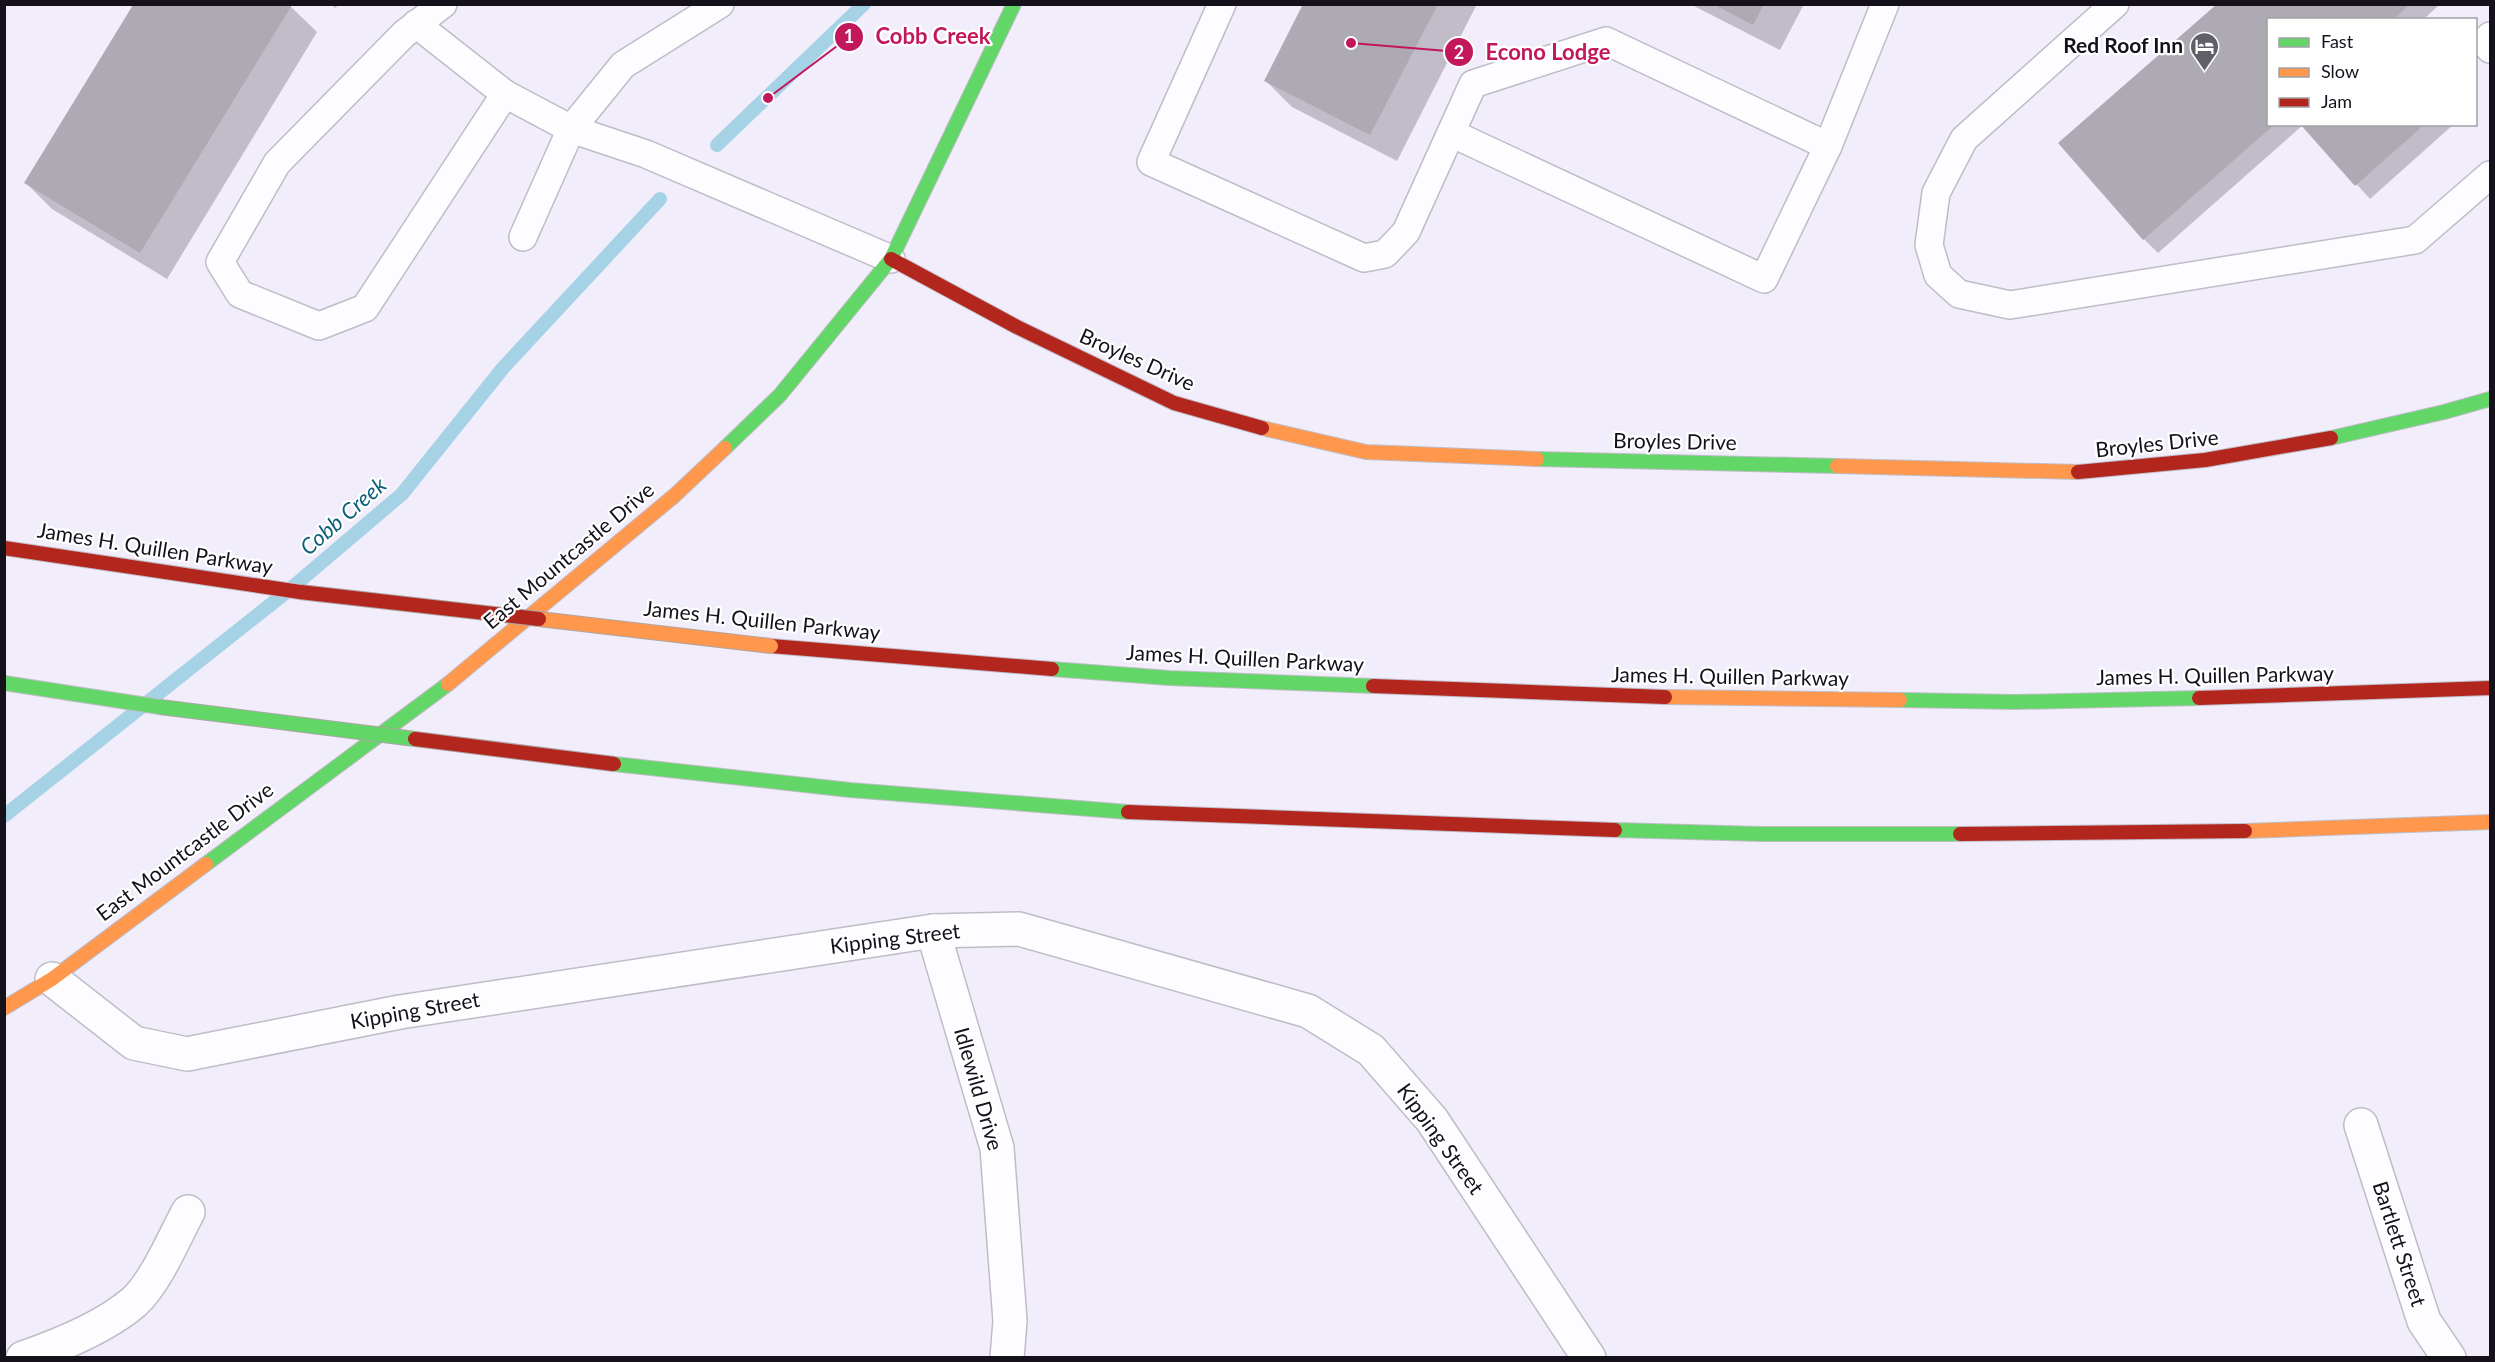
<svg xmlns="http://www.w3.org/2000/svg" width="2495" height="1362" viewBox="0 0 2495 1362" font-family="Lato,sans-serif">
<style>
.shadow{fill:#0003}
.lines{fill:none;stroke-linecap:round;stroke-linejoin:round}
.stream{stroke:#a6d2e6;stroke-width:14}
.building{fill:#adaab4}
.lane-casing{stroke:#c0bcc7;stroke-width:30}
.street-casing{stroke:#c0bcc7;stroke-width:36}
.fast-casing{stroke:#c0bcc7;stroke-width:16}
.slow-casing{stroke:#c0bcc7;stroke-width:16}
.jam-casing{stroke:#c0bcc7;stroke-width:16}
.lane{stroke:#fdfcfe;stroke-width:27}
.street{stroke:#fdfcfe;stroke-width:33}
.fast{stroke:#63d668;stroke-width:14}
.slow{stroke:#ff974d;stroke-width:14}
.jam{stroke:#b3261e;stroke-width:14}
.fast-bridge-casing{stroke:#aca4a3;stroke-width:16;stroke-linecap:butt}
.slow-bridge-casing{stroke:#aca4a3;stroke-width:16;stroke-linecap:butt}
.jam-bridge-casing{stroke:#aca4a3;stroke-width:16;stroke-linecap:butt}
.fast-bridge{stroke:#63d668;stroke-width:14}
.slow-bridge{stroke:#ff974d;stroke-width:14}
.jam-bridge{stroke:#b3261e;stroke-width:14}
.labels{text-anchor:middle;stroke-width:4.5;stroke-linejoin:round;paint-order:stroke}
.poi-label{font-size:21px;font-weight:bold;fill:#14111a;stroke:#fff;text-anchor:end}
.street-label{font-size:21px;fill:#14111a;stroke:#fff}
.water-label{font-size:22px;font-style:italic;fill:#0c617a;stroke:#fff}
.leader{fill:none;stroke:#c2185b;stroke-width:2}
.callout-dot{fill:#c2185b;stroke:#fff;stroke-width:2}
.mark-label{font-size:18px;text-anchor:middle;font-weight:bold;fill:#fff}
.callout-label{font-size:22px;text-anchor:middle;font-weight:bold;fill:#c2185b;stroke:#fff;stroke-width:4.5;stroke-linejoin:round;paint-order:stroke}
</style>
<rect width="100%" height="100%" fill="#f1edfa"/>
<g class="shadow">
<path d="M135,4H288L317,32L167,279L52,209L26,183Z"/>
<path d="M331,4H341L335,8Z"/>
<path d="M1305,4H1477L1397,161L1292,107L1266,81Z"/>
<path d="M1690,4H1804L1780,50Z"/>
<path d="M2219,4H2440L2423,20H2268V124H2454L2370,199L2303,125L2158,253L2144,239Z"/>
</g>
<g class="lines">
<g class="stream">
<path d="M717,145L864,4"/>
<path d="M4,816L289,590L402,494L503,368L660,199"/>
</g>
</g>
<g class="building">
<path d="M1303,4H1438L1370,135L1264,81Z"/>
<path d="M1713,4H1764L1753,25Z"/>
<path d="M2217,4H2410L2393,20H2268V124H2275L2143,240L2058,143Z"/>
<path d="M133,5H292L140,253L24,183Z"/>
<path d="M2300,124H2425L2355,186Z"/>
</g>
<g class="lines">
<defs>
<g id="lane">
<path d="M443,4L404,34L277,163L220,262L240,294L319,326L365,308L505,94L571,129L646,154L891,259"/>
<path d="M1222,4L1151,162L1364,258L1385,254L1406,232L1473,84L1606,41L1828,146"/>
<path d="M2115,4L1964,139L1936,193L1929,245L1938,275L1959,294L2010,305L2415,240L2490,175"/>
<path d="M416,24L505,94"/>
<path d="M2490,36L2484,42L2490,49"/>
<path d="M1451,133L1764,279L1828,146L1885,4"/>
<path d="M523,237L571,129L623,65L720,4"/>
</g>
<g id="street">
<path d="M933,931L997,1148L1010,1321L1007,1358"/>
<path d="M52,979L134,1043L187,1054L400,1012L933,931L1019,929L1308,1011L1371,1050L1432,1120L1589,1358"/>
<path d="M2361,1125L2424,1321L2449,1358"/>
<path d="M23,1358C58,1346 106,1326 134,1302C156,1282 174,1238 188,1212"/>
</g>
<g id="fast">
<path d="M2331,438L2444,412L2490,399"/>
<path d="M725,448L780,395L891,259L1014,4"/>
<path d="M1537,459L1837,466"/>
<path d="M1052,669L1169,678L1373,686"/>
<path d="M4,683L160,707"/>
<path d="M1900,700L2016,702L2199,698"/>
<path d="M614,764L850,790L1128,812"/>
<path d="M1615,830L1761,834H1960"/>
<path d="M206,864L448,684"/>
</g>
<g id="slow">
<path d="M1262,428L1366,452L1537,459"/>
<path d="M1837,466L2078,472"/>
<path d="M448,684L674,496L725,448"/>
<path d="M1665,697L1900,700"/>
<path d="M2245,831L2490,822"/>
<path d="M4,1008L52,979L206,864"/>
</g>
<g id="jam">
<path d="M891,259L1017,327L1174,403L1262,428"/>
<path d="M2078,472L2205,460L2331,438"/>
<path d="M4,548L300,592"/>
<path d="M771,646L1052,669"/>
<path d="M1373,686L1665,697"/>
<path d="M2199,698L2490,688"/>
<path d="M1128,812L1615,830"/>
<path d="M1960,834L2245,831"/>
</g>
</defs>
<use href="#lane" class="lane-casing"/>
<use href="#street" class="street-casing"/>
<use href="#fast" class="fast-casing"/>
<use href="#slow" class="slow-casing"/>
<use href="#jam" class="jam-casing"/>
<use href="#lane" class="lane"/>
<use href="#street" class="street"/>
<use href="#fast" class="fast"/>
<use href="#slow" class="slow"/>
<use href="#jam" class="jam"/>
<defs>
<path id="fast-bridge" d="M160,707L415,739"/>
<path id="slow-bridge" d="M539,619L771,646"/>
<g id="jam-bridge">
<path d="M300,592L539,619"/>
<path d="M415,739L614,764"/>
</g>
</defs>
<use href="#fast-bridge" class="fast-bridge-casing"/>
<use href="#slow-bridge" class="slow-bridge-casing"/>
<use href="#jam-bridge" class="jam-bridge-casing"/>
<use href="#fast-bridge" class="fast-bridge"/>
<use href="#slow-bridge" class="slow-bridge"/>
<use href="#jam-bridge" class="jam-bridge"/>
</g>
<defs>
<symbol id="hotel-pin" viewBox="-11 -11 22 30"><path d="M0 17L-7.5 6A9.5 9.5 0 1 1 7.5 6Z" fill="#615e68" stroke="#fff"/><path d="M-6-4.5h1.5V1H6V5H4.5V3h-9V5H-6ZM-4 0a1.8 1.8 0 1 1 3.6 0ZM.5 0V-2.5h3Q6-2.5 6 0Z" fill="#fff"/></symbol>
</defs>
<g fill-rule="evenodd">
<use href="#hotel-pin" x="2188" y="30" width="33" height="45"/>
</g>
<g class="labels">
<g class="poi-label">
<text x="2183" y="53">Red Roof Inn</text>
</g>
<g class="street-label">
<text transform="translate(1137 360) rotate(24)" y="7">Broyles Drive</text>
<text transform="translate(1675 442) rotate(1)" y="7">Broyles Drive</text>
<text transform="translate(2157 444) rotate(-6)" y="7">Broyles Drive</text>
<text transform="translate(155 549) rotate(9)" y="7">James H. Quillen Parkway</text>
<text transform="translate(569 556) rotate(-40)" y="7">East Mountcastle Drive</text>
<text transform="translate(762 621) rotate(6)" y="7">James H. Quillen Parkway</text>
<text transform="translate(1245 659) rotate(3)" y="7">James H. Quillen Parkway</text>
<text transform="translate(2215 676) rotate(-1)" y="7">James H. Quillen Parkway</text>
<text transform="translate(1730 677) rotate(1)" y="7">James H. Quillen Parkway</text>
<text transform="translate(185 852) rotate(-37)" y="7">East Mountcastle Drive</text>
<text transform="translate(895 939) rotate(-7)" y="7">Kipping Street</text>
<text transform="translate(415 1011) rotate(-10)" y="7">Kipping Street</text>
<text transform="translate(978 1089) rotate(74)" y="7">Idlewild Drive</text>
<text transform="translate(1440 1139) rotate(54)" y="7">Kipping Street</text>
<text transform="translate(2399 1244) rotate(72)" y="7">Bartlett Street</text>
</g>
<g class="water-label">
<text transform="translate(343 516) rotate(-41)" y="8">Cobb Creek</text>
</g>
</g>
<path class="leader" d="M768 98L849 37M1351 43L1459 52"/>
<g class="callout-dot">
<circle cx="768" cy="98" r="6"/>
<circle cx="1351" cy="43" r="6"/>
<circle cx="849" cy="37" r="15"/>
<circle cx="1459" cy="52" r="15"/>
</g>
<g class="mark-label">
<text x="849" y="43">1</text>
<text x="1459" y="59">2</text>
</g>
<g class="callout-label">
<text x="933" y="44">Cobb Creek</text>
<text x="1548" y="60">Econo Lodge</text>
</g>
<rect width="2495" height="1362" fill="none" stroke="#14111a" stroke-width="12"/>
<rect x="2267" y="18" width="210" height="108" fill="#ffffff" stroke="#a1a0a3" stroke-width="1.5"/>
<rect x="2279" y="38" width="30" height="9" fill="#63d668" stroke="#a1a0a3" stroke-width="1.5"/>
<text x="2321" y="48" font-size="18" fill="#14111a">Fast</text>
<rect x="2279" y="68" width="30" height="9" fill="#ff974d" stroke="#a1a0a3" stroke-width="1.5"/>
<text x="2321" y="78" font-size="18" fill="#14111a">Slow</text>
<rect x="2279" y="98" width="30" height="9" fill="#b3261e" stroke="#a1a0a3" stroke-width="1.5"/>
<text x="2321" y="108" font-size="18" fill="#14111a">Jam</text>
</svg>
